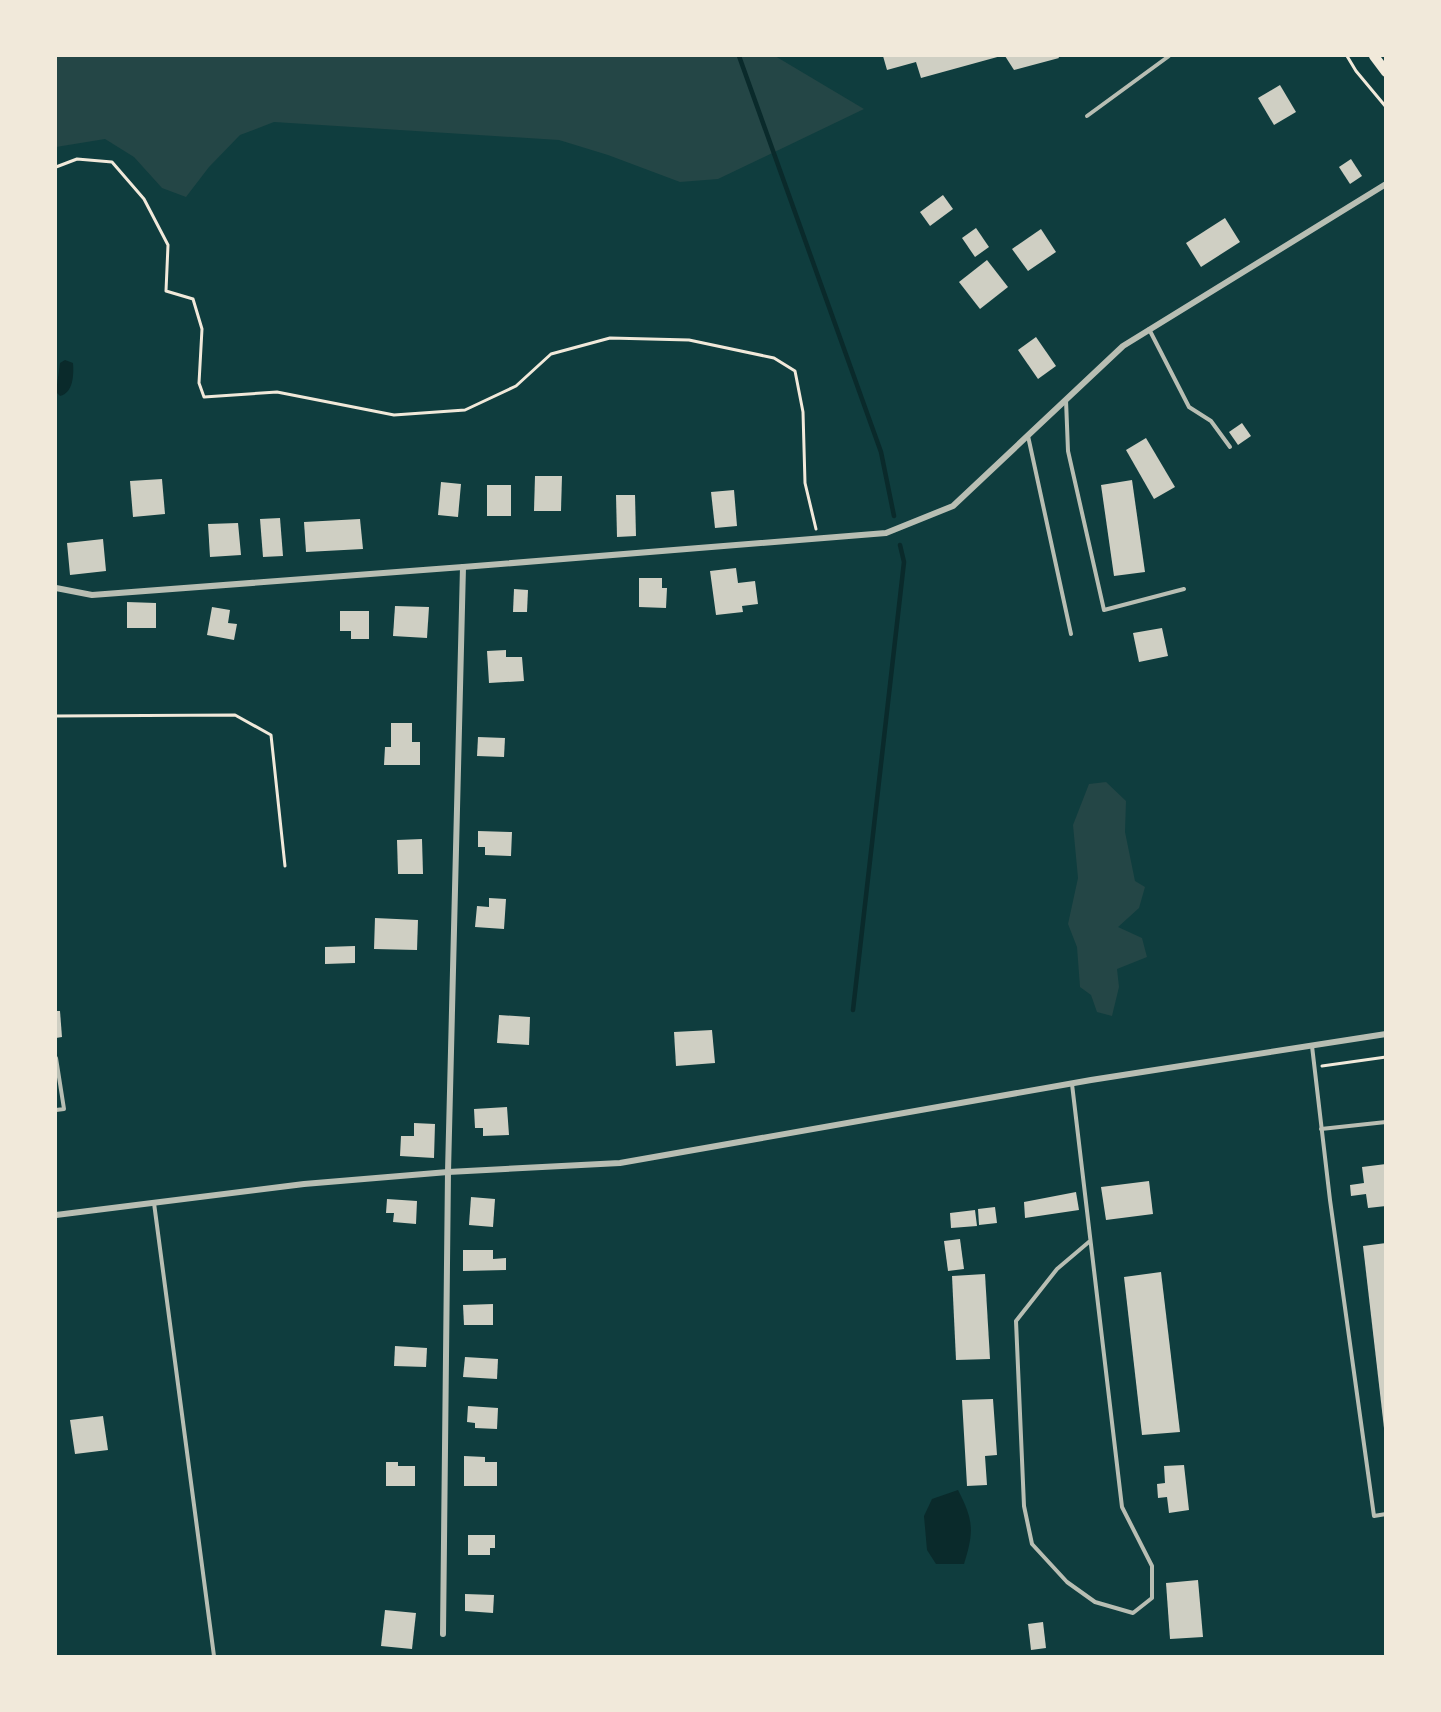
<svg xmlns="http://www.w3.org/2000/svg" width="1441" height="1712" viewBox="0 0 1441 1712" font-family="'Alegreya Sans',sans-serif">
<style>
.green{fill:#244646}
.water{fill:#0a2a2b}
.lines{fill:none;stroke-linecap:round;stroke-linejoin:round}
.stream{stroke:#0a2a2b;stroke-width:4.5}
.building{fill:#cfcfc3}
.path{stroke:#f1e9da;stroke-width:3}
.service{stroke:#b8beb3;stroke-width:4}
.minor{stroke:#b8beb3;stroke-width:6}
.primary{stroke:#f1e9da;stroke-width:10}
</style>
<rect width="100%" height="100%" fill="#0f3d3e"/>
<g class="green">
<path d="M56,56H775L864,109L718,179L680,182L608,155L559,140L274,122L240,135L209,167L186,197L162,188L134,157L105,139L56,147Z"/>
<path d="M1106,782L1126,801L1125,832L1135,881L1145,887L1139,908L1118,927L1142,938L1147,957L1117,969L1119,987L1112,1016L1097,1012L1091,995L1080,987L1077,947L1068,924L1078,878L1073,825L1089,784Z"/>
</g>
<g class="water">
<path d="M65,360L73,363C74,375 73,393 60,396L56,392L60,363Z"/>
<path d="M958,1490C974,1521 974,1532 964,1564H936L927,1550L924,1516L932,1499Z"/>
</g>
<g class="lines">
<g class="stream">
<path d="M739,56L881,452L894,516"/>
<path d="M853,1010L904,562L900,545"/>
</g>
</g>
<g class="building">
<path d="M883,56H1001L921,78L916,62L887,70Z"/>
<path d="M1005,56H1058L1059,58L1014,70Z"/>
<path d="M1280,85L1296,112L1274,125L1258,98Z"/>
<path d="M1351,159L1362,176L1350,184L1339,167Z"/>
<path d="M943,195L953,209L930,226L920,212Z"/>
<path d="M1225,218L1240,242L1201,267L1186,243Z"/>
<path d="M976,228L989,247L975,257L962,238Z"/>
<path d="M1041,229L1056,252L1028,271L1012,249Z"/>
<path d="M987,260L1008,287L980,309L959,282Z"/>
<path d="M1036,337L1056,366L1038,379L1018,350Z"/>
<path d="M1242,423L1251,436L1238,445L1229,432Z"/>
<path d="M1146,438L1175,487L1154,499L1126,450Z"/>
<path d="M535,476H562L561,511H534Z"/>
<path d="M162,479L165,514L133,517L130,481Z"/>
<path d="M1132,480L1145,572L1114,576L1101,485Z"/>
<path d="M441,482L461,484L458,517L438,515Z"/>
<rect x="487" y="485" width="24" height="31"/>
<path d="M734,490L737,526L715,528L711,492Z"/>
<path d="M616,495H635L636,536L617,537Z"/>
<path d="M280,518L283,556L263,557L260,519Z"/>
<path d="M360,519L363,549L306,552L304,522Z"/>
<path d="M238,523L241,555L210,557L208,524Z"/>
<path d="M103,539L106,571L70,575L67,543Z"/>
<path d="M736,568L738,583L755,581L758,604L742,606L743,612L716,615L710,571Z"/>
<path d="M639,578H662V588H667L666,608L639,607Z"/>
<path d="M514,589L528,590L527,612H513Z"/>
<path d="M127,602L156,603V628H127Z"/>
<path d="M395,606L429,607L427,638L393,636Z"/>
<path d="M212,607L230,610L228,623L237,624L234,640L207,635Z"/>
<path d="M340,611H369V639H351V631H340Z"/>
<path d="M1162,628L1168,656L1139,662L1133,633Z"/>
<path d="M506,650V657H522L524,681L489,683L487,651Z"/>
<path d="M391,723H412V742H420V765H384L385,747H391Z"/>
<path d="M478,737L505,738L504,757L477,756Z"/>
<path d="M478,831L512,832L511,856L485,855V847H478Z"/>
<path d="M422,839L423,874H398L397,840Z"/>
<path d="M489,898L506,899L504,929L475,927L477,906L489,907Z"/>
<path d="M375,918L418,920L417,950L374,949Z"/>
<path d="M355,946V963L325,964V947Z"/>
<path d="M56,1011H60L62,1037L56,1038Z"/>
<path d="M499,1015L530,1017L529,1045L497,1043Z"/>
<path d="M712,1030L715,1063L676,1066L674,1032Z"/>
<path d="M507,1107L509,1135L483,1136V1128H475L474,1109Z"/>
<path d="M414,1123L435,1124L434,1158L400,1156L401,1136H414Z"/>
<path d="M1386,1164V1206L1368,1208L1366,1194L1351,1196L1350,1185L1364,1183L1362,1167Z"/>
<path d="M1149,1181L1153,1214L1106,1220L1101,1187Z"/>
<path d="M1076,1192L1079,1210L1025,1218L1024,1202Z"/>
<path d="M471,1197L495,1199L493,1227L469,1225Z"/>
<path d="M387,1199L417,1201L416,1224L393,1222L394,1213H386Z"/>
<path d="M995,1207L997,1223L979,1225L978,1209Z"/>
<path d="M975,1210L977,1226L951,1228L950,1213Z"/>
<path d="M960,1239L964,1269L948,1271L944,1241Z"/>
<path d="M1386,1243V1428H1384L1363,1246Z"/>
<path d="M463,1250H493V1259L506,1258V1270L463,1271Z"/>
<path d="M1161,1272L1180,1432L1142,1435L1124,1277Z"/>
<path d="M985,1274L990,1359L956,1360L952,1276Z"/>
<path d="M493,1304V1325H464L463,1305Z"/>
<path d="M395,1346L427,1348L426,1367L394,1366Z"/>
<path d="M465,1357L498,1359L497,1379L463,1377Z"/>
<path d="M993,1399L997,1455L985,1456L987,1485L967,1486L962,1400Z"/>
<path d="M468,1406L498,1408L497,1429L475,1428V1423L467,1422Z"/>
<path d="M103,1416L108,1450L75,1454L70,1420Z"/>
<path d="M464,1456L485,1457V1462H497V1486H464Z"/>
<path d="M386,1462H398V1466H415V1486H386Z"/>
<path d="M1184,1465L1189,1510L1169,1513L1167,1497L1158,1498L1157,1484L1165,1483L1164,1466Z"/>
<path d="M468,1535H495V1548H490V1555H468Z"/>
<path d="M1198,1580L1203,1637L1170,1639L1166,1583Z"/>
<path d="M465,1594L494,1595L493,1613L465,1611Z"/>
<path d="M385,1610L416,1613L412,1649L381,1646Z"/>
<path d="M1043,1622L1046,1648L1031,1650L1028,1624Z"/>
</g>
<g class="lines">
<g class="path">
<path d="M1347,56L1356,71L1386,107"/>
<path d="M56,167L77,159L112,162L144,199L168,245L166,291L193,299L202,329L199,383L204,397L277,392L394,415L465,410L516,386L551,354L610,338L689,340L774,358L795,371L803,412L805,483L816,529"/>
<path d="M56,716L235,715L271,735L285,866"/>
<path d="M1322,1066L1386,1057"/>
</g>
<g class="service">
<path d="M1087,116L1169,56"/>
<path d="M1149,329L1189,407L1211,421L1230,447"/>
<path d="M1066,400L1068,451L1104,610L1184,589"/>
<path d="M1028,436L1071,634"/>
<path d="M1312,1046L1330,1200L1374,1516L1386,1514"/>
<path d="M56,1058L64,1109L56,1110"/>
<path d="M1072,1084L1122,1507L1152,1566V1598L1133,1613L1095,1602L1067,1582L1032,1544L1024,1506L1016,1321L1057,1269L1090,1241"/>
<path d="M1321,1129L1386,1122"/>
<path d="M154,1203L214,1656"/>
</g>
<g class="minor">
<path d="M463,567L886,533L953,506L1123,346L1386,184"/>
<path d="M56,588L92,595L463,567L448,1172L443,1634"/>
<path d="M56,1215L304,1184L448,1172L620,1163L1091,1080L1386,1034"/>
</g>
<path class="primary" d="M1374,56L1386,72"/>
</g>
<rect width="1441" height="1712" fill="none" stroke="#f1e9da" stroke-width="114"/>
</svg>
